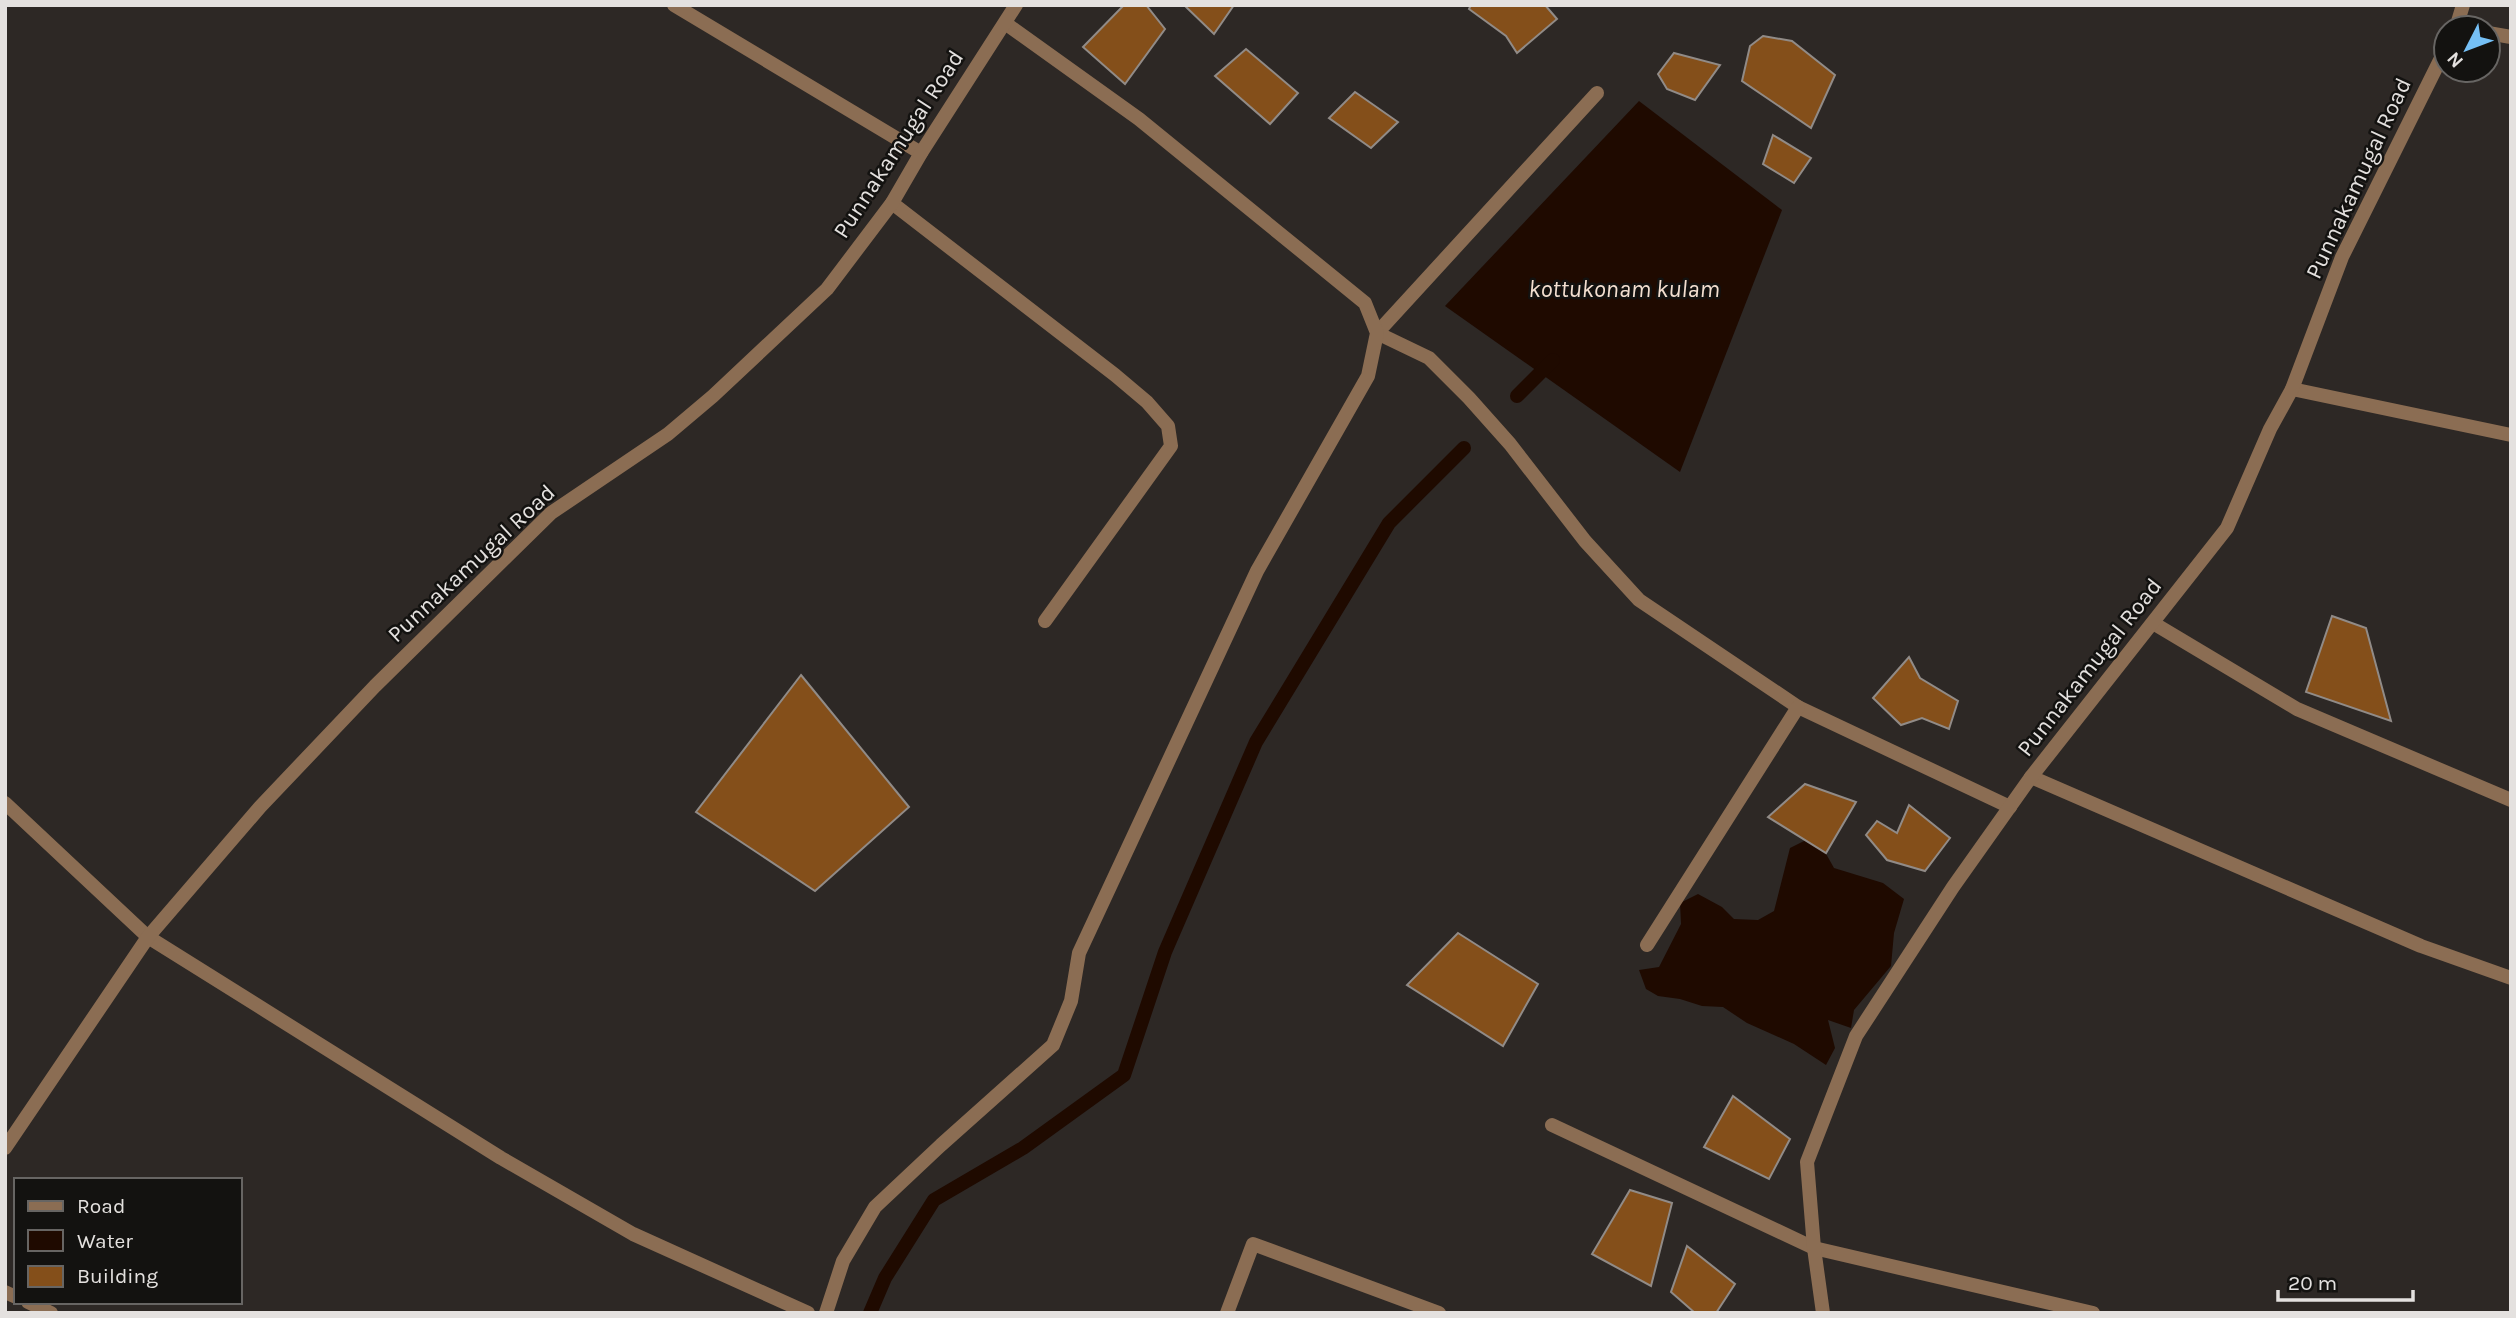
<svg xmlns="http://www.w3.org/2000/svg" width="2516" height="1318" viewBox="0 0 2516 1318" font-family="Karla,sans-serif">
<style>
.water{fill:#1f0a00}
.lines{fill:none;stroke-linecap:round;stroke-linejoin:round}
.stream{stroke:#1f0a00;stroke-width:14}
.building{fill:#844f1a;stroke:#918b87;stroke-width:2}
.minor{stroke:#8b6d53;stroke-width:14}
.tertiary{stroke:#8b6d53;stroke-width:14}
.labels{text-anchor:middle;stroke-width:5;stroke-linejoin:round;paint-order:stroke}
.street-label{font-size:23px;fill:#e4e1df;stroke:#131210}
.water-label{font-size:24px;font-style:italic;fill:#f3dfd0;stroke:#131210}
</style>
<rect width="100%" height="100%" fill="#2d2825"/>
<g class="water">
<path d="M1639,101L1782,210L1680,472L1445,306Z"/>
<path d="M1808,839L1825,852L1834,868L1883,883L1904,899L1894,933L1891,966L1854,1010L1851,1028L1828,1020L1835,1048L1826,1065L1794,1044L1747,1023L1723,1007L1702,1006L1680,999L1658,996L1646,989L1639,970L1659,967L1681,924L1680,903L1698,894L1722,907L1734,919L1758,920L1774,911L1790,848Z"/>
</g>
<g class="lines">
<g class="stream">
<path d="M1517,396L1553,360"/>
<path d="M870,1313L885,1278L934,1200L1023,1148L1124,1075L1165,952L1256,742L1389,523L1464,448"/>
</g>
</g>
<g class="building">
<path d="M1124,5H1146L1165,29L1125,84L1083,47Z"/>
<path d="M1184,5H1234L1214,34Z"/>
<path d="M1471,5H1545L1557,19L1517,53L1506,36L1469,9Z"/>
<path d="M1763,36L1792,41L1835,75L1811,128L1742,81L1750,46Z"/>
<path d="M1246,49L1298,93L1270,124L1215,76Z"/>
<path d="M1674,53L1720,65L1695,100L1667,89L1658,74Z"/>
<path d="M1355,92L1398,122L1371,148L1329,118Z"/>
<path d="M1773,135L1811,158L1794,183L1763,164Z"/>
<path d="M2332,616L2366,628L2391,721L2306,692Z"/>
<path d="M1909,657L1920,678L1958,701L1949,729L1922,718L1901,725L1873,698Z"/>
<path d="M801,675L909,807L815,891L696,812Z"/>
<path d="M1805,784L1856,802L1826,853L1768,817Z"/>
<path d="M1909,805L1950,838L1925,871L1887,860L1866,835L1877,821L1897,833Z"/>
<path d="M1458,933L1538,984L1503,1046L1407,985Z"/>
<path d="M1733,1096L1790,1139L1769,1179L1704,1147Z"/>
<path d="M1630,1190L1672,1203L1651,1286L1592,1254Z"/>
<path d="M1687,1246L1735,1284L1716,1313H1695L1671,1292Z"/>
</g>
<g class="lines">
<g class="minor">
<path d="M674,5L921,153"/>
<path d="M2488,33L2511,37"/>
<path d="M1597,93L1377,333L1429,358L1469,398L1510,444L1585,541L1639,600L1798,707L2010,807"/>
<path d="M892,203L1115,375L1147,402L1168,426L1171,446L1045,621"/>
<path d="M2292,389L2511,435"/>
<path d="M2153,623L2297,709L2511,800"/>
<path d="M2031,777L2421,946L2511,978"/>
<path d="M5,803L148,937L501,1158L633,1234L808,1313"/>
<path d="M1647,945L1798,707"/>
<path d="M1552,1125L1814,1248L2093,1313"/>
<path d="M5,1292L16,1297"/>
<path d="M28,1302L51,1313"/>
<path d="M826,1313L843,1261L875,1207L941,1145L1053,1045L1071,1001L1079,953L1257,571L1368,376L1377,333L1365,303L1139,119L1005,23"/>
<path d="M1227,1313L1253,1244L1439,1313"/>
</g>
<g class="tertiary">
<path d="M2456,28L2463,5"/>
<path d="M5,1148L148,937L260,807L375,686L551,513L668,434L713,396L827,289L892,203L921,153L1016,5"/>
<path d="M1823,1313L1814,1248L1807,1162L1856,1036L1953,887L2031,777L2227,528L2270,429L2292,389L2342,257L2446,48"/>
</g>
</g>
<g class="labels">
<g class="street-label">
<text transform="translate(898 144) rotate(-57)" y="8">Punnakamugal Road</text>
<text transform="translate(2358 178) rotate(-65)" y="8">Punnakamugal Road</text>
<text transform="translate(471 563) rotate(-43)" y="8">Punnakamugal Road</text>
<text transform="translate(2089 667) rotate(-52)" y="8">Punnakamugal Road</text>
</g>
<g class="water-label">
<text x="1624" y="297">kottukonam kulam</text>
</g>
</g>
<rect width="2516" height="1318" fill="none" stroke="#e4e1df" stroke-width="14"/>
<rect x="14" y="1178" width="228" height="126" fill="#131210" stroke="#676563" stroke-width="2"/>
<rect x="28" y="1201" width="35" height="10" fill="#8b6d53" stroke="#676563" stroke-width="2"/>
<text x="77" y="1213" font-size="21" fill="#e4e1df">Road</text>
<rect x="28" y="1230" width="35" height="21" fill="#1f0a00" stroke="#676563" stroke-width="2"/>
<text x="77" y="1248" font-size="21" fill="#e4e1df">Water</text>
<rect x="28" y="1266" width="35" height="21" fill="#844f1a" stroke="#676563" stroke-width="2"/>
<text x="77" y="1283" font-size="21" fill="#e4e1df">Building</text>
<g transform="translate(2467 49) rotate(228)"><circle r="33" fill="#131210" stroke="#676563" stroke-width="2"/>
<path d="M0-5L12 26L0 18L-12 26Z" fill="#75c0f6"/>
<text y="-10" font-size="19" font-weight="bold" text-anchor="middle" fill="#e4e1df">N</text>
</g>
<path d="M2278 1290v10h135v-10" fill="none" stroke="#e4e1df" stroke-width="3.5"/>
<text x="2288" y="1290" font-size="21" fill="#e4e1df" stroke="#131210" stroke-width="5" paint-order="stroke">20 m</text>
</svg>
